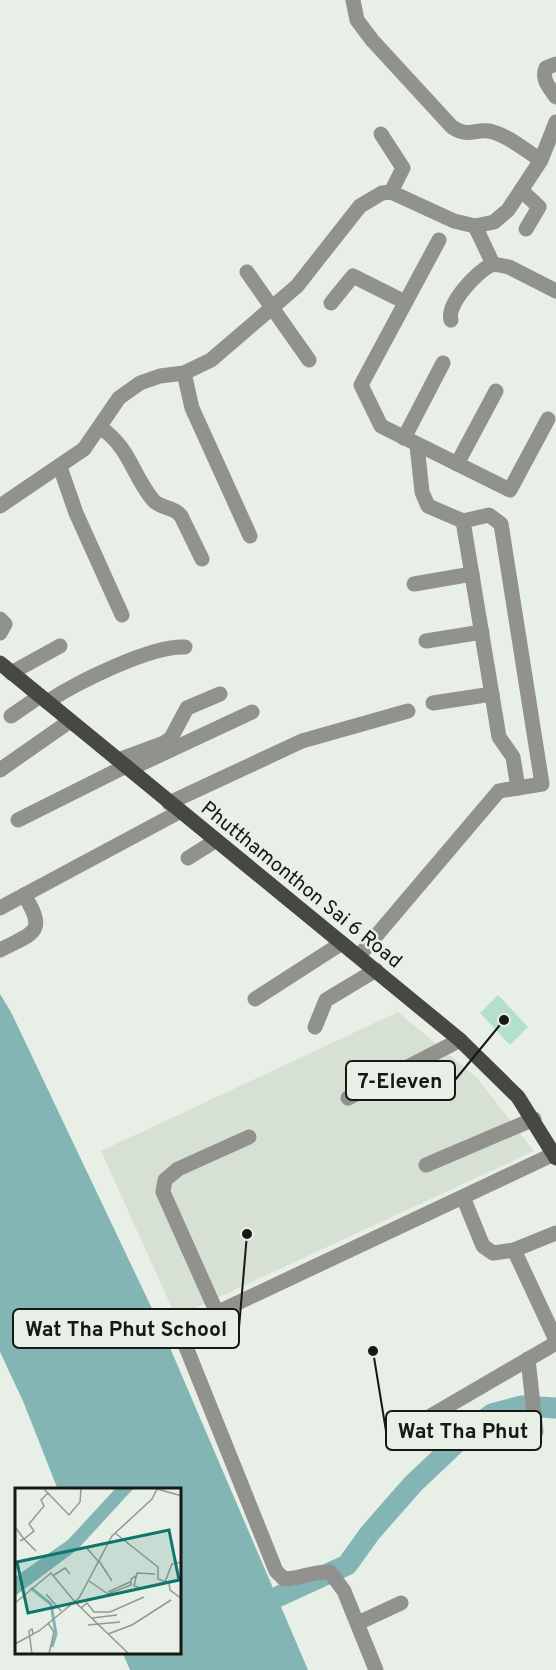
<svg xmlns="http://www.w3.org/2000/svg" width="556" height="1670" viewBox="0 0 556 1670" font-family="Overpass,sans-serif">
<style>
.built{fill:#d6e1d3}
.water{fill:#83b5b5}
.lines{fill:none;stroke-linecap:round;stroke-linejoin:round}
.river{stroke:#83b5b5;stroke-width:21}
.building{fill:#b3dfcc}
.minor{stroke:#91918d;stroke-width:15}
.major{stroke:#474841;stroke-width:15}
.labels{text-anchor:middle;stroke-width:5;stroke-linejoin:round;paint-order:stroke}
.street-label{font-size:20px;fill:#161815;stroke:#e8efe6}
.inset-river{fill:none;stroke:#83b5b5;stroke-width:3}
.inset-road{fill:none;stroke:#949992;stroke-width:1.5}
.view{fill:#0f766e;fill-opacity:0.15;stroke:#0f766e;stroke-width:3}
.inset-edge{fill:none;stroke:#161815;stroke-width:3}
.leader{fill:none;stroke:#161815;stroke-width:2}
.callout-dot{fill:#161815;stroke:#e8efe6;stroke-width:2}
.callout{fill:#e8efe6;stroke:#161815;stroke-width:2}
.callout-label{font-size:21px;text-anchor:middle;font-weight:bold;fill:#161815}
</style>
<rect width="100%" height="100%" fill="#e8efe6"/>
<path class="built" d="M398,1012L477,1078L534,1151L176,1317L101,1151Z"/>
<path class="water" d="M0,994L11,1012L165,1336L308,1670H130L123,1654H180V1490H58L23,1401L0,1352Z"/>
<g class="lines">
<path class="river" d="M251,1609L347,1565L370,1533L413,1484L470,1430L492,1414L522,1406L556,1408"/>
</g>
<path class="building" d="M498,995L528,1027L510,1045L480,1013Z"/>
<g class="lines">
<g class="minor">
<path d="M353,0L357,20L372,40L452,127C470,139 476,127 493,132C509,136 527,152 541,160"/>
<path d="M556,64L546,68C541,80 550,88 556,97"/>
<path d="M381,134L403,168L391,192"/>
<path d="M521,190L539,207L526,229"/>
<path d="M475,226L493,264"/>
<path d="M439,240L361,385L381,426L510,490L548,419"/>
<path d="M247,272L309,360"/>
<path d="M331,303L353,276L405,302"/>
<path d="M451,320C446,304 478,270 493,264L509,267L556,291"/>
<path d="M184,373L192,408L250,536"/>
<path d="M100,427C131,449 131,473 153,500C161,509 173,506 181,516L202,559"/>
<path d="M404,438L443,363"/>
<path d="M457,464L496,391"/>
<path d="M60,467L76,513L122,615"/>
<path d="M0,506L84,449L119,398L140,383L160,376L184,373L211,360L297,286L360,206L382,193L391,192L454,221L475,226L494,222L508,210L541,160L556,122"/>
<path d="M463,521L499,737L513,757L518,788"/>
<path d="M414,584L472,574"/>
<path d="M0,619L5,624L0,633"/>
<path d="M426,641L482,632"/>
<path d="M11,673L60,646"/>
<path d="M47,702C76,683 151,645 185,647"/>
<path d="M433,703L492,694"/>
<path d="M11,716L40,696"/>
<path d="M118,760L164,743L171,738L187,708L220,694"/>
<path d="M130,769L252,712"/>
<path d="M0,770L70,721"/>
<path d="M169,803L302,741L408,711"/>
<path d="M18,820L126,766"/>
<path d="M188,858L215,841"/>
<path d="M0,908L179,812"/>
<path d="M0,950C33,933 48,933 24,895"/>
<path d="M359,956L499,791L542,784L501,524L489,515L463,521L428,506L422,492L417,445"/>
<path d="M255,999L342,943"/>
<path d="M315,1027L326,1000L376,970"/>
<path d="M348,1098L460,1040"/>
<path d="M426,1165L534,1119"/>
<path d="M463,1197L483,1246L493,1253L514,1250L556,1233"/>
<path d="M514,1250L556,1340"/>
<path d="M217,1313L163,1192L165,1180L178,1169L249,1137"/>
<path d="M528,1359L536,1432"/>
<path d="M398,1435L556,1343"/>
<path d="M358,1623L401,1603"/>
<path d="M376,1670L344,1591L330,1572C313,1571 300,1579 284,1579L276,1571L186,1347V1335L197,1322L556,1153"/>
</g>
<path class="major" d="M0,663L460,1040L518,1097L556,1158"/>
</g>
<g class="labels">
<g class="street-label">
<text transform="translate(302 884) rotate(39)" y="7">Phutthamonthon Sai 6 Road</text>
</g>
</g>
<g transform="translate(15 1488)">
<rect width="166" height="166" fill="#e8efe6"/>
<path d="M100,1H118L62,62L0,108V89L53,52Z" fill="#83b5b5"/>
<path class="inset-river" d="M16,100L36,116L41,146L37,159"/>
<path class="inset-road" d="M29,1L54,27L65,14L66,1M142,1L167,8M0,39L9,51L5,53M100,45L143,79V91L154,95L155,102L167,111M70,58L83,73M21,63L9,51L19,43L14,36L29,18L26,12L33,5M84,73L97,93M39,87L50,80L55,86M74,93L93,106L116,97V91L121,88M150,94L157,76L167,74M126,100L119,98L122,85L140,86M93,104L115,94M31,106L46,123M0,115L36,85L60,114L114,166M66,120L72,115L79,124H95L129,109M77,130L102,127M33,135L39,144L34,166M73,137L105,134M93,146L117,137L156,112M0,156L24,143L64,110L97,48L137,11L142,1M17,166L14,143L17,141L18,146"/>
<path class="view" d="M154,42L164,92L13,125L2,74Z"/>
<rect width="166" height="166" class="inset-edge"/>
</g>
<path class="leader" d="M504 1020L455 1080M247 1234L239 1328M373 1351L386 1431"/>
<g class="callout-dot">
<circle cx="504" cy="1020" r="6"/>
<circle cx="247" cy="1234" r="6"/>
<circle cx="373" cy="1351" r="6"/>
</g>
<g class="callout">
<rect x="346" y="1061" width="109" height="39" rx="6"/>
<rect x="13" y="1309" width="226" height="39" rx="6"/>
<rect x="386" y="1411" width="155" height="39" rx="6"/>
</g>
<g class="callout-label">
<text x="400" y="1088">7-Eleven</text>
<text x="126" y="1336">Wat Tha Phut School</text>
<text x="463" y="1438">Wat Tha Phut</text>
</g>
</svg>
